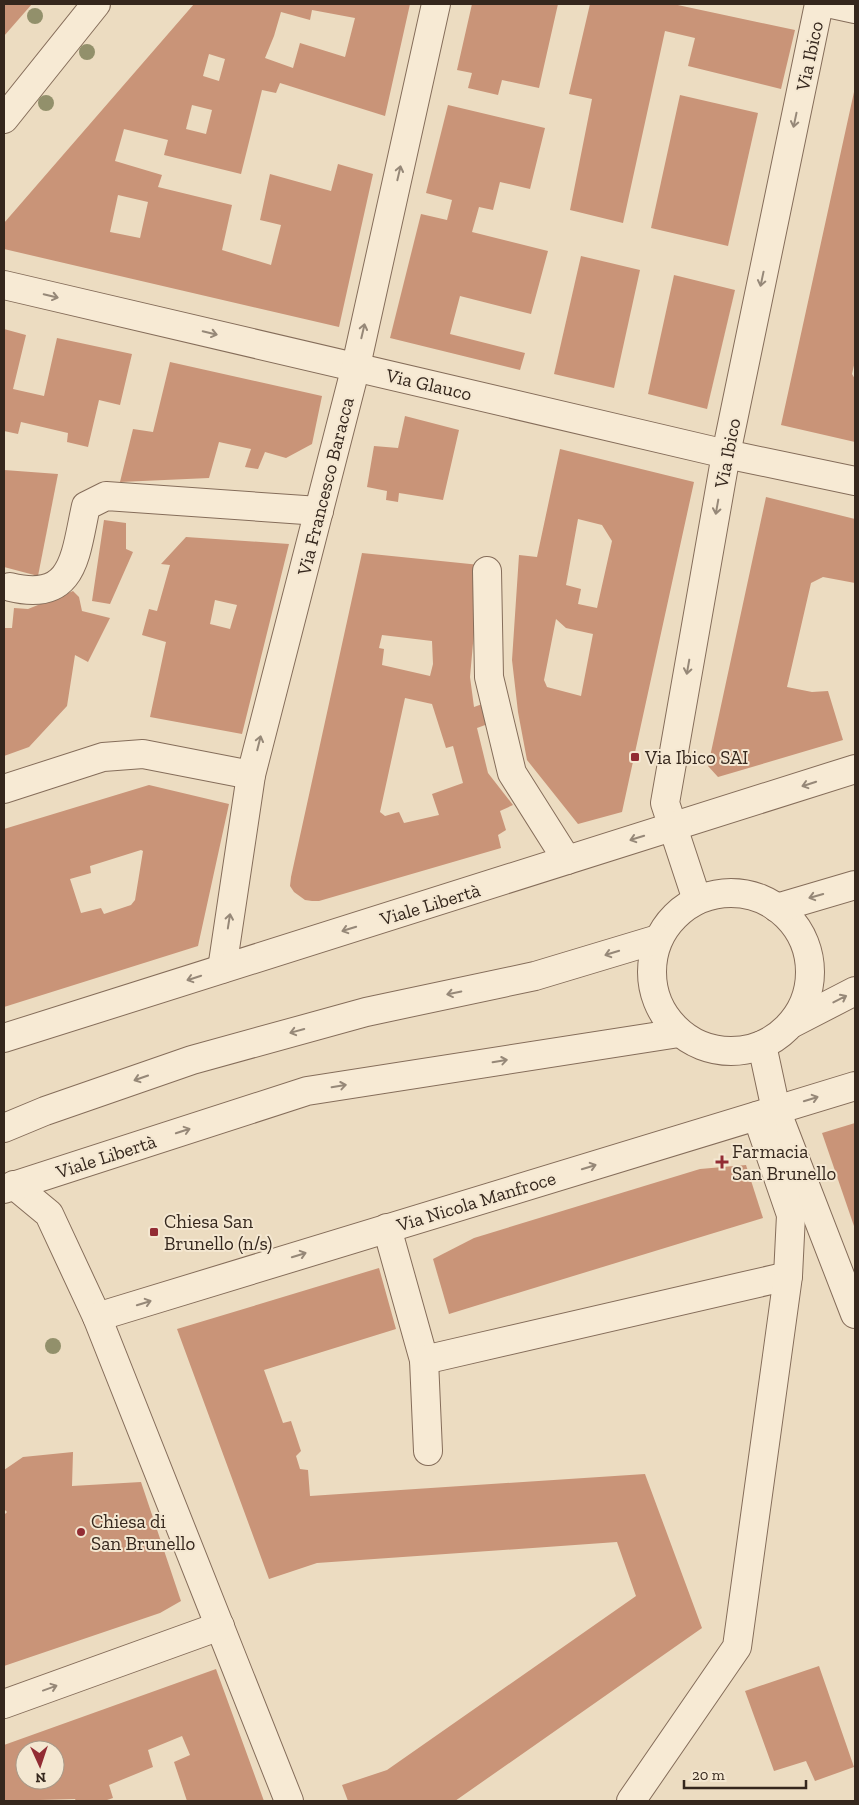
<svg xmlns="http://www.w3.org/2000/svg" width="859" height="1805" viewBox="0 0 859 1805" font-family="'Zilla Slab',serif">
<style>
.building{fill:#c99478;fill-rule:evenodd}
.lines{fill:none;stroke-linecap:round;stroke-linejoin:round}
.minor-casing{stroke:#856d5a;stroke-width:30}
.minor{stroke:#f7ead4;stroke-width:28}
.tree{fill:#92906b}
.oneway{stroke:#968878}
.poi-dot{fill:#922c34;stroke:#f4e7d1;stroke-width:2}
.labels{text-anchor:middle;stroke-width:4;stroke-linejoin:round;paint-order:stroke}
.street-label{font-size:19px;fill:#35271d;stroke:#f4e7d1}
.poi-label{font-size:19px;fill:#35271d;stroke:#f4e7d1;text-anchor:start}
</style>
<rect width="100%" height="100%" fill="#ecdcc1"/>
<g class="building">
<path d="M4,4H32L4,36Z"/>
<path d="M194,4H410L385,116L280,83L276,93L262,90L241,174L164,155L168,140L124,129L115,161L162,175L158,187L232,205L222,250L271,265L281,225L260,220L270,174L331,191L338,164L373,174L339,327L4,249V223ZM312,10L355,18L345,57L300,43L293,68L265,58L274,36L281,12L310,20ZM209,54L225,59L219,81L203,76ZM192,105L212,110L206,134L186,129ZM118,195L148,202L140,238L110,232Z"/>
<path d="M472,4H558L539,88L502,80L498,95L468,88L472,73L457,70Z"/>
<path d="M590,4H673L795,30L781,89L688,66L695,38L665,31L623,223L570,210L592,99L569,94Z"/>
<path d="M854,92L855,361L852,374L855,379V442L781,425Z"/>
<path d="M680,95L758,113L728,246L651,228Z"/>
<path d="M448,105L545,128L530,189L500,182L493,210L479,207L472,232L548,251L531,314L460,296L450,334L525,353L520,370L390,338L421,214L447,220L452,200L426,193Z"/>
<path d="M581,256L640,270L614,388L554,374Z"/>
<path d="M674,275L735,290L707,409L648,394Z"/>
<path d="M4,329L26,335L13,389L44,396L57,338L132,354L120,405L99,400L88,447L67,442L68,433L21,422L18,434L4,431Z"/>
<path d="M170,362L322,396L312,444L286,458L265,452L258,469L245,467L251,449L219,442L209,478L120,482L133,429L153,432Z"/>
<path d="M405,416L459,430L443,500L399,493L398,502L386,500L387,491L367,487L374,446L398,448Z"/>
<path d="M560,449L694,482L622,812L578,824L527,760L518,712L512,660L519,555L537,557ZM578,519L602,525L612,541L597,608L578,604L581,589L566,585ZM556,619L566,628L593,634L581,696L547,687L544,680Z"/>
<path d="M4,470L58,474L38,576L4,567Z"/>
<path d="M766,497L855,519V583L823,577L811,583L787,687L812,692L828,691L843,740L718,777L708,766Z"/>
<path d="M104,520L126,523V549L133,552L110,604L92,601Z"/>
<path d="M186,537L289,544L242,734L150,717L166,642L142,635L149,609L157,611L170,565L161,564ZM215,600L237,605L230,629L210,624Z"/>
<path d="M362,553L480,565L470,677L474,707L485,703L488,724L477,728L488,773L513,805L500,811L506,830L498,835L501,848L319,901H312L305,900L294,892L290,886L291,877ZM382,635L432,641L433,664L430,676L382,665L384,649L379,648ZM405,698L432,704L446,748L453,746L463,783L432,794L439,815L404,823L399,812L385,816L380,812Z"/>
<path d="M73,591L79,597L82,611L110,618L88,662L75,655L67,706L29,747L4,756V628H12L14,608L28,609Z"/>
<path d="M149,785L229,804L198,946L4,1007V829ZM141,850L143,851L135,900L131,905L104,914L101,908L81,913L70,879L91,873L90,866Z"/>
<path d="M855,1123V1229L822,1133Z"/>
<path d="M746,1165L763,1218L449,1314L433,1259L474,1238L700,1169Z"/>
<path d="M379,1268L396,1329L264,1370L283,1423L291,1421L301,1451L296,1456L300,1469L308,1470L310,1496L645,1474L702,1628L455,1801H348L342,1785L387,1770L636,1596L617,1542L317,1563L269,1579L177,1329Z"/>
<path d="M73,1452L72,1486L141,1482L181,1601L160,1613L4,1666V1515L7,1512L4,1509V1470L23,1457Z"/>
<path d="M819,1666L854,1767L815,1781L806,1761L774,1771L745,1691Z"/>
<path d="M216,1669L264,1801H187L174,1762L190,1755L182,1736L148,1750L153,1767L109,1785L113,1798L104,1801H76L75,1799L4,1801V1745ZM25,1750H55V1780H25Z"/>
</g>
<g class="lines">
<defs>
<g id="minor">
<path d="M832,4L855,9"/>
<path d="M4,119L96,4"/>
<path d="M4,285L726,454L855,481"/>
<path d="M487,571L489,677L512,773L567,860"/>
<path d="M10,587C75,603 75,555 86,506L106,496L319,511"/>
<path d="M4,789L103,757L143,754L251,775"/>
<circle cx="731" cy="972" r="79"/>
<path d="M697,900L665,803L726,454L819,4"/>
<path d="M777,908L855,885"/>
<path d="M222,969L251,775L356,366L436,4"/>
<path d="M793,1023L855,991"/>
<path d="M4,1038L855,769"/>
<path d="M762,1045L776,1110L855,1314"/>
<path d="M4,1128L45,1111L192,1060L366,1012L535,976L658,939"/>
<path d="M14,1185L49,1214L97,1317L289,1801"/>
<path d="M4,1189L307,1091L679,1033"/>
<path d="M387,1228L424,1360L428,1451"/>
<path d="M97,1317L855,1086"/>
<path d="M424,1360L788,1276"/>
<path d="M4,1704L220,1626"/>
<path d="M631,1801L737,1647L788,1276L791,1215L757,1116"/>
</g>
</defs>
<use href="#minor" class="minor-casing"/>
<use href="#minor" class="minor"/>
</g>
<g class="tree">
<circle cx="35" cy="16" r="8"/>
<circle cx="87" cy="52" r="8"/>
<circle cx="46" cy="103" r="8"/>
<circle cx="53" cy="1346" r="8"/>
</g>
<defs><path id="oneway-shaft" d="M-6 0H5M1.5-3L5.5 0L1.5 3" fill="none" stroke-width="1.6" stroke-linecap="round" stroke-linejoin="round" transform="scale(1.25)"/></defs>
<g class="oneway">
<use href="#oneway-shaft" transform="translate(795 120) rotate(102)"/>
<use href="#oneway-shaft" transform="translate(399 173) rotate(-77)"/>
<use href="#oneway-shaft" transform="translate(762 279) rotate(102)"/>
<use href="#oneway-shaft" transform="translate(51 296) rotate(13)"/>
<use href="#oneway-shaft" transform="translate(363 331) rotate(-77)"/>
<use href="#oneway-shaft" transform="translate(210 333) rotate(13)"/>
<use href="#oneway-shaft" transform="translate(717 507) rotate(100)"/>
<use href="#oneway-shaft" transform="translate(688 667) rotate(100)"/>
<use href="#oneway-shaft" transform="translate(259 743) rotate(-76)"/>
<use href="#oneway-shaft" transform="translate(809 784) rotate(162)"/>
<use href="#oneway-shaft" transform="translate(637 838) rotate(163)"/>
<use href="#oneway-shaft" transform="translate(816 896) rotate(164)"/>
<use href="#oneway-shaft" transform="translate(229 921) rotate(-81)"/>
<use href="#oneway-shaft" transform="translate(349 929) rotate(163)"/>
<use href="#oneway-shaft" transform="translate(612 953) rotate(163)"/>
<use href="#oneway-shaft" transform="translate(194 978) rotate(162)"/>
<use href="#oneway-shaft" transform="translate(454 993) rotate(168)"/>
<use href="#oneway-shaft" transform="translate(840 999) rotate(-27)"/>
<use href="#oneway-shaft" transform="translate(297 1031) rotate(165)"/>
<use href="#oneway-shaft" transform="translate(500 1061) rotate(-9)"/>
<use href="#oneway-shaft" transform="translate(141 1078) rotate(161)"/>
<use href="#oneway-shaft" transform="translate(339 1086) rotate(-9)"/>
<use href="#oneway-shaft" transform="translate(811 1099) rotate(-17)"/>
<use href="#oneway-shaft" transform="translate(183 1131) rotate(-18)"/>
<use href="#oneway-shaft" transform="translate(589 1167) rotate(-17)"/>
<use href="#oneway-shaft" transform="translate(299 1255) rotate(-17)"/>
<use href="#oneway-shaft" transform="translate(144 1303) rotate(-17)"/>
<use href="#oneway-shaft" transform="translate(50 1688) rotate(-20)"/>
</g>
<g class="poi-dot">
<rect x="630" y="752" width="10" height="10" rx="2.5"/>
<path d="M719.5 1154.5h5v5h5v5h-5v5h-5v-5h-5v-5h5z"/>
<rect x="149" y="1227" width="10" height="10" rx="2.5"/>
<circle cx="81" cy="1532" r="5"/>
</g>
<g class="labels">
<g class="street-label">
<text transform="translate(809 56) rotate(-78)" y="7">Via Ibico</text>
<text transform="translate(429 384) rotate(13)" y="7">Via Glauco</text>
<text transform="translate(727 453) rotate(-79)" y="7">Via Ibico</text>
<text transform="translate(325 486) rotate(-76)" y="7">Via Francesco Baracca</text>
<text transform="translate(430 904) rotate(-17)" y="7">Viale Libertà</text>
<text transform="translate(106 1156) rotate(-18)" y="7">Viale Libertà</text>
<text transform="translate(476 1201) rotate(-17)" y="7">Via Nicola Manfroce</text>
</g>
<g class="poi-label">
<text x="645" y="764">Via Ibico SAI</text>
<text x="732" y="1158">Farmacia<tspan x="732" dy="22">San Brunello</tspan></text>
<text x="164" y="1228">Chiesa San<tspan x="164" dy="22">Brunello (n/s)</tspan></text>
<text x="91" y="1528">Chiesa di<tspan x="91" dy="22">San Brunello</tspan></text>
</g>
</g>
<rect width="859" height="1805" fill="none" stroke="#35271d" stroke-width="10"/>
<g transform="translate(40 1765) rotate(177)"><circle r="24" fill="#f4e7d1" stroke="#a89a89"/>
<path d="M0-4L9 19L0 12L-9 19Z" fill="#922c34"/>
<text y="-8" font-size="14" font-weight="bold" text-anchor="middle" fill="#35271d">N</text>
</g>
<path d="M684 1780v8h122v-8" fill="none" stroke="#35271d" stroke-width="2.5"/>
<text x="692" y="1780" font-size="15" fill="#35271d" stroke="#f4e7d1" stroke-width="4" paint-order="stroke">20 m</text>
</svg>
